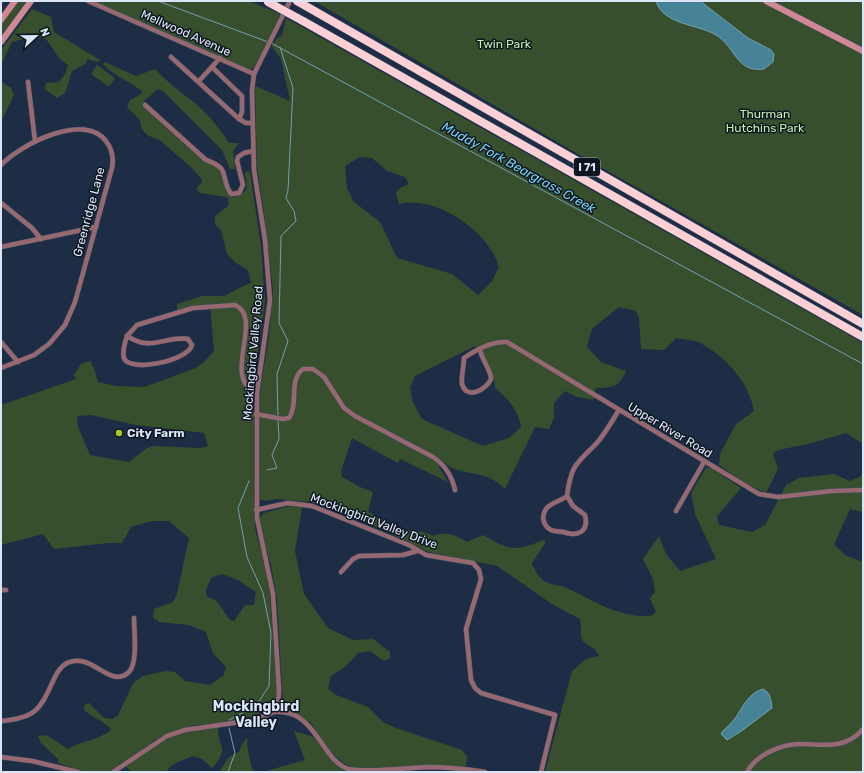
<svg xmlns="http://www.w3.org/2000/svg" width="864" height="773" viewBox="0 0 864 773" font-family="Rubik,sans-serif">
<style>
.green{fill:#384f2d;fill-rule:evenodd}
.water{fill:#468396;stroke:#73a0b3}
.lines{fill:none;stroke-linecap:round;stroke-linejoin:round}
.stream{stroke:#73a0b3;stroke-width:1}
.street-casing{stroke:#3b4a62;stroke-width:5.5}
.secondary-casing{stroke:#3b4a62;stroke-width:7}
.highway-casing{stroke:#3b4a62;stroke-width:9}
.street{stroke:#95696f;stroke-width:4.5}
.secondary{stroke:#d08994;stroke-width:6}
.highway{stroke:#fdd0d6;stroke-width:8}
.highway-bridge-casing{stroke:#3b4a62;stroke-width:9;stroke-linecap:butt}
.highway-bridge{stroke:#fdd0d6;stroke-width:8}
.poi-dot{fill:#a7c81f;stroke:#0e1621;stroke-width:1.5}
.labels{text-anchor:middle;stroke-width:3;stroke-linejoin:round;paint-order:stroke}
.shield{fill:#0e1621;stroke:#9ea7b6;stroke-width:1}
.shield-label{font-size:11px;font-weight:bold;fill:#dbe5f6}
.street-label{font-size:12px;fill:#dbe5f6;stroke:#0e1621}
.park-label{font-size:12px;fill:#c1eead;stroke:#0e1621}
.poi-label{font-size:12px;font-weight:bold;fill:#dbe5f6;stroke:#0e1621;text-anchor:start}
.water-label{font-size:13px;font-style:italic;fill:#70d0ed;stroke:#0e1621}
.quarter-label{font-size:14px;font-weight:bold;fill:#dbe5f6;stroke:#0e1621}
</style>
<rect width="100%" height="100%" fill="#1d2d46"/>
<g class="green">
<path d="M18,1H28L1,39V24Z"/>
<path d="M94,1H249L280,14L257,65L250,70Z"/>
<path d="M314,1H863V315L597,165Z"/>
<path d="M32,9L51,17L54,32L100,60L98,62L88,59L85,64L72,71L65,93L57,98L45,89L46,83L59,82L65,74L68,65L59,58L46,39L34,36L12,42L1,65V50Z"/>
<path d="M286,18L863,343V444L846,433L808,444L778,450L773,454L778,469L766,493L746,484L719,465L720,454L736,424L754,411C749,381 724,355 698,342C692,340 683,339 676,338L664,350L641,349L639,318L636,311L619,307L592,329L587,347L601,362L626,371C620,387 612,388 596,388L593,400L577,397L565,391L554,403V418L549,429L535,427L505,489C489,473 479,476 458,470C452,469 447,464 441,461L439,467L448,482L400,459L398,463L352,438L341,471L342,477L360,487L373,492L368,512L403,530L423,532L434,536C446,530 457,536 467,542L483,535C508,550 516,552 543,540L546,542L532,563C534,569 539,579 546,582C552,585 560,585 567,588C594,601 619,618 651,616L656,612L650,598L655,592L653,579L643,559L659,536L666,554L680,571L716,559L695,514L691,493L706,468H711L741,488L717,516L719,525L752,532L765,525L786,485L799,478L834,474L850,481L861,476L863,471V512L850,509L834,544L845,555L863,562V772H545L572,671L586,659L599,656L594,648C576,641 583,635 580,619L552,604L497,566L428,552L409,542L355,517L311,502L276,499L266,501L260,499V393L269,335L273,290L264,213L257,167L255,86L290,101L281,59L272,46L276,39L282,35ZM360,157L372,158L387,171L405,177L409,184L400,188L396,193L399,204C436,195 489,231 499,267L492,281L478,295L452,274L397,258L380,222L354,202L347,188L345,166ZM475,346C487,359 493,371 495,388C509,400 518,409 521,427L509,438L483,446L422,419L413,402L410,388L415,376Z"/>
<path d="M105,62L136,76L155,69C168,83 182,93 196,104C209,115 220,129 229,143H239L233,151L235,169H230L222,150L164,92L158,89L144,101L143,106L187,147L206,163L217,165L220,170L227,191L233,197L245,192L247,187L245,172L250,171L261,247L265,301L252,395V407L254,412L255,528L269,581L277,694C269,725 212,721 187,727C173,730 162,736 150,743L155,746C174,733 196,730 218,727C217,747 231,748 212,768L202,759L193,756C184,760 171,763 166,772H131L122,762L110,772H85L58,763V759L41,743L38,736L46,735L68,749C82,740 98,741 111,730C108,723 91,717 84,710L85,704L89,703L104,718L113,719L118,715L134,682L143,676L165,671L175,672L185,681L210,685L224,675L226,667L213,653L206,632L189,625L159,622L153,618L154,609L173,602L177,594L189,538L169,521H151L131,527L122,543H108L54,549L43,534L1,545V405L76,379L74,375L81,364L90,361L94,368L98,382L116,386L144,387L196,368L204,362L214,351L210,305L180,311L177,310V304L202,296H225L239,288L251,283L248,270L236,263L227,254L221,230L215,224V216L227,207L229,203L227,197L200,193L196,189L203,181L193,169L161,141L147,135L142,129L140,120L127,107L130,100L141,94L142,91C129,81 114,76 103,64ZM91,415L136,425L204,433L208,446L201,448L154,446L147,448L129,462L90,455L78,427L77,416ZM222,574L238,580L256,592L254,605H245L234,621L230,620L216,600L207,597L206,590L211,578Z"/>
<path d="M97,65L115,78L109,87L91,74Z"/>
<path d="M1,81L11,88L14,95L1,122Z"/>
<path d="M290,506L302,507L295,551L304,594L328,628L353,640L373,639L390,652V658L384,661L370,651L358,653L346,666L331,676L328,689L336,695L368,707L383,722L396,728L462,750L467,756L466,767L443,765L372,770L353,768L342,762L331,752L310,722L283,705L277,599L271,565L259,526V518L264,513Z"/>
<path d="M294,731L314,737L344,771L351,772H263L305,760Z"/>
<path d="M247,738L248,751L252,769L257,772H219L229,757L239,752L242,744Z"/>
</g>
<g class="water">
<path d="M656,1H700L748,38L771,50L774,54L773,62L764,69C736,73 736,47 716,35C698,24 663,25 656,1Z"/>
<path d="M763,689C770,692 771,700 772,708L743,730L727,740L721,734L723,731C727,727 732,723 736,717C743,706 749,693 763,689Z"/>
</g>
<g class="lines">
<g class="stream">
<path d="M158,1L268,42"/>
<path d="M271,43L863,364"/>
<path d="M278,417L277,374L288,341L279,323L281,236L296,221L294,211L286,198L288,190L293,88L280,47"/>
<path d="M267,470L277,468L272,455L279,439L278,420"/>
<path d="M229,720L256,706L269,686L271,633L263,593L247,557L238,508L249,481"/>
<path d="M228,772L235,753L229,728"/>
</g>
<defs>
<g id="street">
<path d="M88,1L254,74"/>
<path d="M171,57L239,119L246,123H252"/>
<path d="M212,67L242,96V112L239,119"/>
<path d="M199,81L220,58"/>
<path d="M28,82L35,141"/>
<path d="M145,105L206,160C232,169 219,176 231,194L239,193L243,185L237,161L238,157L244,153L253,151"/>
<path d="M1,165C21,144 84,112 106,141C112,149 114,158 112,168L75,302L65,325L49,344L34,355L1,368"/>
<path d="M1,203L32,228L41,239"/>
<path d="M1,247L96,227"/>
<path d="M127,336L137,325L193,308L235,305C265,318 220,379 257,393"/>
<path d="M127,336C132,339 139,343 145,343C159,345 173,336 188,339L192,345C188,361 129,373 124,358C122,352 125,342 127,336Z"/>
<path d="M1,342L18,362"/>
<path d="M480,350C482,360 492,372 491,379C487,389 467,401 462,384C461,377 464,365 464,358L467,356C479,348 492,341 507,342L759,494L778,497L832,491L863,490"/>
<path d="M256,414L282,419L289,418C299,404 288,380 303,369H313L324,377L344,408L355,416L433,457C445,465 452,476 455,490"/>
<path d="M567,496L573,506L585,515C589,532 578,537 563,532C560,531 555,532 551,530C543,526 541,516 546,509C550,503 561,501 567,496C571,465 576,464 596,444C605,434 612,421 619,410"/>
<path d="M256,510L288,503L312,506L409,545L426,555L473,563L479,570L481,579L466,629L471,680L475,688L481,693L555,715L541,772"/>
<path d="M676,511L704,462"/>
<path d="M341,572L353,559L359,556L403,555L417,551"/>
<path d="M1,590H6"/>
<path d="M274,712C317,709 319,758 348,769C370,773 404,768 427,767C447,767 466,769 485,772"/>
<path d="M1,721C37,718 40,709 54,679C57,672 60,667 67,663C92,651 110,690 129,672C138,663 134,631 134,618"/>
<path d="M1,757L32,761L78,772"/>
<path d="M113,772L167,736L185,730L254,720L274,712L278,706L279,690L273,594L257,518V393L270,300L265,240L254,170L252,90L254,74L290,1"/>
<path d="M747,772C756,755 781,744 800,744C823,744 846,750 863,729"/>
</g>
<g id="secondary">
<path d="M766,1L863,51"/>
<path d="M1,20L15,1"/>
<path d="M1,42L31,1"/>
</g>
<g id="highway">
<path d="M297,1L863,324"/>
<path d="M303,21L863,337"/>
</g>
</defs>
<use href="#street" class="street-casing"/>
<use href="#secondary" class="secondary-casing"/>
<use href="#highway" class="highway-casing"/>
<use href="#street" class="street"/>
<use href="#secondary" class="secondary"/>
<use href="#highway" class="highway"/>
<defs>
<path id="highway-bridge" d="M268,2L303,21"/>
</defs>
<use href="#highway-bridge" class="highway-bridge-casing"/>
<use href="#highway-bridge" class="highway-bridge"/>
</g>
<circle class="poi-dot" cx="119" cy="433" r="4"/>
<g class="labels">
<rect class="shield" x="574" y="158" width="26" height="18" rx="3"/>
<g class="shield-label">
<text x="587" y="171">I 71</text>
</g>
<g class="street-label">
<text transform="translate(186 33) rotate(24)" y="4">Mellwood Avenue</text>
<text transform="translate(89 212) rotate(-75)" y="4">Greenridge Lane</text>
<text transform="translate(253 353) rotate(-85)" y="4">Mockingbird Valley Road</text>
<text transform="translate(670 430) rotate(31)" y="4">Upper River Road</text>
<text transform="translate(374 521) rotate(21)" y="4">Mockingbird Valley Drive</text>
</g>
<g class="park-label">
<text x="504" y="48">Twin Park</text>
<text x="765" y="118">Thurman<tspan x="765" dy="14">Hutchins Park</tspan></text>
</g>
<g class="poi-label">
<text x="127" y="437">City Farm</text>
</g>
<g class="water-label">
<text transform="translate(519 167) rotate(29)" y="5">Muddy Fork Beargrass Creek</text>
</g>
<g class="quarter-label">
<text x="256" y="711">Mockingbird<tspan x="256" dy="16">Valley</tspan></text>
</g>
</g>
<rect width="864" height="773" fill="none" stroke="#dbe5f6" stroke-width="4"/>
<g transform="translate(36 36) rotate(68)" stroke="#0e1621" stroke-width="3" paint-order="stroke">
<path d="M0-3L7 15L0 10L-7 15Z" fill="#dbe5f6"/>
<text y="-6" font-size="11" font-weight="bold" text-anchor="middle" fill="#dbe5f6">N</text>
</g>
</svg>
